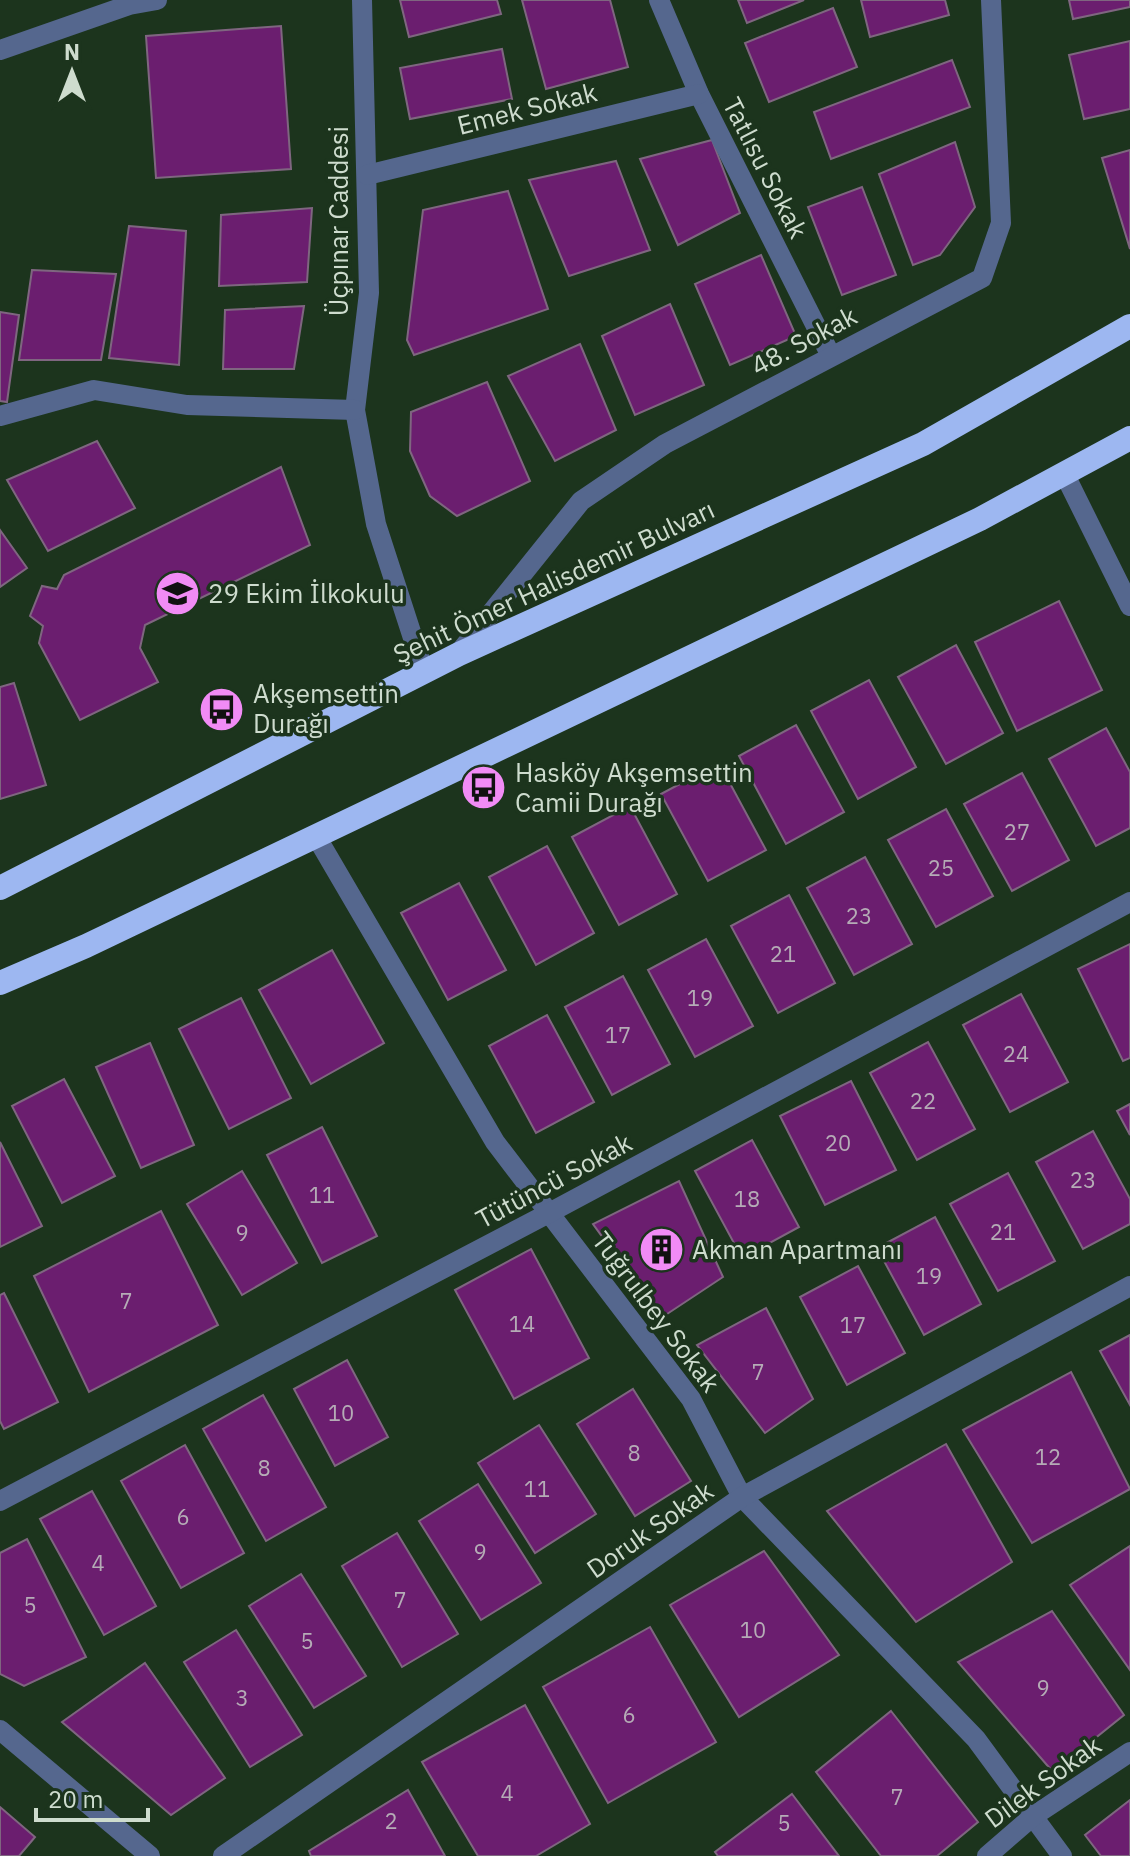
<svg xmlns="http://www.w3.org/2000/svg" width="1130" height="1856" viewBox="0 0 1130 1856" font-family="'IBM Plex Sans',sans-serif">
<style>
.building{fill:#6b1e6f;stroke:#7f6680;stroke-width:2}
.lines{fill:none;stroke-linecap:round;stroke-linejoin:round}
.minor{stroke:#55678e;stroke-width:20}
.highway{stroke:#9db7f1;stroke-width:24}
.labels{text-anchor:middle;stroke-width:7;stroke-linejoin:round;paint-order:stroke}
.number-label{font-size:22px;fill:#b5acb6}
.street-label{font-size:26px;fill:#cedcce;stroke:#1c341d}
.poi-label{font-size:26px;fill:#cedcce;stroke:#1c341d;text-anchor:start}
</style>
<rect width="100%" height="100%" fill="#1c341d"/>
<g class="building">
<path d="M400,0H497L501,14L409,37Z"/>
<path d="M522,0H610L628,67L546,89Z"/>
<path d="M738,0H804L747,23Z"/>
<path d="M861,0H945L949,15L870,37Z"/>
<path d="M1069,0H1130V7L1073,19Z"/>
<path d="M833,8L857,67L769,102L745,43Z"/>
<path d="M281,26L291,169L156,178L146,36Z"/>
<path d="M1130,41V109L1084,119L1069,55Z"/>
<path d="M502,49L512,99L410,119L400,68Z"/>
<path d="M952,60L970,107L831,159L814,112Z"/>
<path d="M712,140L740,213L678,245L640,159Z"/>
<path d="M955,142L975,207L940,255L913,265L879,174Z"/>
<path d="M1130,150V249L1102,158Z"/>
<path d="M616,161L650,250L569,276L529,180Z"/>
<path d="M862,187L896,275L842,295L808,207Z"/>
<path d="M508,191L548,309L414,355L407,340L423,210Z"/>
<path d="M312,208L307,282L219,286L221,215Z"/>
<path d="M129,226L186,231L179,365L109,358Z"/>
<path d="M761,255L796,336L730,365L695,284Z"/>
<path d="M32,270L116,274L101,360H19Z"/>
<path d="M670,304L704,385L635,415L602,336Z"/>
<path d="M304,306L294,369H223L225,310Z"/>
<path d="M0,312L19,315L7,402L0,401Z"/>
<path d="M580,344L616,430L555,461L508,376Z"/>
<path d="M487,382L530,481L457,516L430,496L410,451L411,412Z"/>
<path d="M97,441L135,508L48,551L7,480Z"/>
<path d="M281,467L310,545L145,625L140,648L158,682L80,720L39,643L43,626L30,616L42,586L57,589L64,575Z"/>
<path d="M0,530L27,568L0,587Z"/>
<path d="M1059,601L1102,690L1017,731L975,642Z"/>
<path d="M956,645L1003,733L946,764L898,677Z"/>
<path d="M869,680L916,767L858,799L811,711Z"/>
<path d="M14,683L46,785L0,799V687Z"/>
<path d="M796,725L844,812L786,844L739,756Z"/>
<path d="M1106,728L1130,772V828L1096,846L1049,759Z"/>
<path d="M719,763L766,850L708,881L661,794Z"/>
<path d="M1022,773L1069,860L1012,891L964,804Z"/>
<path d="M630,806L677,894L619,925L572,837Z"/>
<path d="M946,809L993,896L936,927L888,840Z"/>
<path d="M547,846L594,933L536,965L489,877Z"/>
<path d="M865,857L912,944L854,975L807,888Z"/>
<path d="M459,883L506,970L448,1000L401,913Z"/>
<path d="M789,895L835,983L778,1013L731,926Z"/>
<path d="M706,939L753,1026L695,1057L648,970Z"/>
<path d="M1130,944V1058L1123,1061L1078,969Z"/>
<path d="M332,950L384,1043L311,1084L259,990Z"/>
<path d="M623,976L670,1064L612,1095L565,1007Z"/>
<path d="M1021,994L1068,1082L1010,1112L963,1025Z"/>
<path d="M241,998L291,1098L229,1129L179,1029Z"/>
<path d="M547,1015L594,1102L536,1133L489,1046Z"/>
<path d="M928,1042L975,1129L917,1160L870,1073Z"/>
<path d="M150,1043L194,1145L141,1168L96,1067Z"/>
<path d="M64,1079L115,1176L62,1203L12,1106Z"/>
<path d="M851,1081L896,1170L825,1205L780,1116Z"/>
<path d="M1130,1104V1135L1117,1111Z"/>
<path d="M322,1127L377,1236L322,1263L267,1155Z"/>
<path d="M1093,1131L1130,1199V1224L1083,1249L1036,1162Z"/>
<path d="M752,1140L799,1227L742,1258L695,1171Z"/>
<path d="M0,1142L42,1226L0,1247Z"/>
<path d="M242,1171L297,1263L242,1295L187,1204Z"/>
<path d="M1008,1173L1055,1261L998,1291L950,1204Z"/>
<path d="M679,1181L723,1277L661,1318L593,1224Z"/>
<path d="M161,1211L218,1325L89,1392L34,1276Z"/>
<path d="M935,1217L981,1304L924,1335L877,1248Z"/>
<path d="M531,1249L589,1358L514,1399L455,1290Z"/>
<path d="M858,1266L905,1353L847,1385L800,1297Z"/>
<path d="M4,1293L58,1402L4,1429L0,1421V1295Z"/>
<path d="M766,1308L813,1399L765,1433L697,1345Z"/>
<path d="M1130,1335V1405L1100,1351Z"/>
<path d="M347,1360L388,1437L335,1466L294,1389Z"/>
<path d="M1071,1372L1130,1489L1032,1543L963,1430Z"/>
<path d="M633,1389L691,1481L635,1516L577,1424Z"/>
<path d="M263,1395L326,1507L266,1541L203,1429Z"/>
<path d="M539,1425L596,1514L535,1553L478,1463Z"/>
<path d="M946,1444L1012,1562L916,1622L827,1511Z"/>
<path d="M185,1445L244,1553L181,1588L121,1481Z"/>
<path d="M478,1484L541,1583L481,1620L419,1521Z"/>
<path d="M92,1491L156,1606L104,1635L40,1519Z"/>
<path d="M397,1533L458,1634L402,1667L342,1566Z"/>
<path d="M27,1539L86,1657L24,1686L0,1674V1553Z"/>
<path d="M1130,1546V1670L1070,1585Z"/>
<path d="M764,1551L839,1655L739,1717L670,1605Z"/>
<path d="M301,1574L366,1676L314,1708L249,1606Z"/>
<path d="M1052,1611L1124,1715L1053,1772L958,1662Z"/>
<path d="M650,1627L716,1742L608,1803L543,1687Z"/>
<path d="M236,1630L302,1735L250,1767L184,1662Z"/>
<path d="M145,1663L225,1778L171,1815L62,1722Z"/>
<path d="M525,1705L590,1824L536,1856H478L422,1762Z"/>
<path d="M891,1711L978,1822L937,1856H881L816,1772Z"/>
<path d="M408,1790L445,1856H311L309,1851Z"/>
<path d="M792,1794L839,1856H718L715,1852Z"/>
<path d="M1130,1800V1856H1101L1085,1835Z"/>
<path d="M0,1807L35,1837L19,1856H0Z"/>
</g>
<g class="lines">
<g class="minor">
<path d="M362,0L369,293L355,410L376,524L424,672"/>
<path d="M659,0L699,94L831,356"/>
<path d="M0,50L129,5L157,0"/>
<path d="M367,175L699,94"/>
<path d="M0,416L94,390L187,405L355,410"/>
<path d="M1064,473L1130,606"/>
<path d="M459,653L581,501L665,444L982,278L1001,223L991,0"/>
<path d="M316,836L495,1142L691,1399L742,1497L976,1739L1062,1856"/>
<path d="M0,1501L549,1213L1130,902"/>
<path d="M0,1730L150,1856"/>
<path d="M223,1856L742,1497L1130,1286"/>
<path d="M987,1856L1032,1817L1130,1752"/>
</g>
<g class="highway">
<path d="M0,888L459,654L923,444L1130,326"/>
<path d="M0,983L86,946L980,519L1130,438"/>
</g>
</g>
<defs>
<symbol id="school-disc" viewBox="-11 -11 22 22"><circle r="9.5" fill="#f18bf5" stroke="#1c341d"/><path d="M0-5L7-2L0 1L-7-2ZM-4 1L0 2.5L4 1V4Q0 6-4 4Z" fill="#111"/></symbol>
<symbol id="bus-disc" viewBox="-11 -11 22 22"><circle r="9.5" fill="#f18bf5" stroke="#1c341d"/><path d="M-5-6H5V4H4V6H2V4H-2V6H-4V4H-5ZM-3.5-4V0h7V-4ZM-3.5 1.2v1.5H-2V1.2ZM2 1.2v1.5H3.5V1.2Z" fill="#111"/></symbol>
<symbol id="building-disc" viewBox="-11 -11 22 22"><circle r="9.5" fill="#f18bf5" stroke="#1c341d"/><path d="M-4-6H4V6H1V3H-1V6H-4ZM-2.5-4.3h1.7v1.8h-1.7ZM.8-4.3h1.7v1.8H.8ZM-2.5-1h1.7V.8h-1.7ZM.8-1h1.7V.8H.8Z" fill="#111"/></symbol>
</defs>
<g fill-rule="evenodd">
<use href="#school-disc" x="152" y="568" width="51" height="51"/>
<use href="#bus-disc" x="196" y="684" width="51" height="51"/>
<use href="#bus-disc" x="458" y="762" width="51" height="51"/>
<use href="#building-disc" x="636" y="1224" width="51" height="51"/>
</g>
<g class="labels">
<g class="number-label">
<text x="1017" y="840">27</text>
<text x="941" y="876">25</text>
<text x="859" y="924">23</text>
<text x="783" y="962">21</text>
<text x="700" y="1006">19</text>
<text x="618" y="1043">17</text>
<text x="1016" y="1062">24</text>
<text x="923" y="1109">22</text>
<text x="838" y="1151">20</text>
<text x="1083" y="1188">23</text>
<text x="322" y="1203">11</text>
<text x="747" y="1207">18</text>
<text x="1003" y="1240">21</text>
<text x="242" y="1241">9</text>
<text x="929" y="1284">19</text>
<text x="126" y="1309">7</text>
<text x="522" y="1332">14</text>
<text x="853" y="1333">17</text>
<text x="758" y="1380">7</text>
<text x="341" y="1421">10</text>
<text x="634" y="1461">8</text>
<text x="1048" y="1465">12</text>
<text x="264" y="1476">8</text>
<text x="537" y="1497">11</text>
<text x="183" y="1525">6</text>
<text x="480" y="1560">9</text>
<text x="98" y="1571">4</text>
<text x="400" y="1608">7</text>
<text x="30" y="1613">5</text>
<text x="753" y="1638">10</text>
<text x="307" y="1649">5</text>
<text x="1043" y="1696">9</text>
<text x="242" y="1706">3</text>
<text x="629" y="1723">6</text>
<text x="507" y="1801">4</text>
<text x="897" y="1805">7</text>
<text x="391" y="1829">2</text>
<text x="784" y="1831">5</text>
</g>
<g class="street-label">
<text transform="translate(527 109) rotate(-14)" y="9">Emek Sokak</text>
<text transform="translate(765 168) rotate(63)" y="9">Tatlısu Sokak</text>
<text transform="translate(339 221) rotate(-90)" y="9">Üçpınar Caddesi</text>
<text transform="translate(804 341) rotate(-28)" y="9">48. Sokak</text>
<text transform="translate(554 582) rotate(-25)" y="9">Şehit Ömer Halisdemir Bulvarı</text>
<text transform="translate(554 1181) rotate(-28)" y="9">Tütüncü Sokak</text>
<text transform="translate(656 1312) rotate(53)" y="9">Tuğrulbey Sokak</text>
<text transform="translate(650 1530) rotate(-35)" y="9">Doruk Sokak</text>
<text transform="translate(1043 1782) rotate(-36)" y="9">Dilek Sokak</text>
</g>
<g class="poi-label">
<text x="208" y="603">29 Ekim İlkokulu</text>
<text x="253" y="703">Akşemsettin<tspan x="253" dy="30">Durağı</tspan></text>
<text x="515" y="782">Hasköy Akşemsettin<tspan x="515" dy="30">Camii Durağı</tspan></text>
<text x="692" y="1259">Akman Apartmanı</text>
</g>
</g>
<g transform="translate(72 72)" stroke="#1c341d" stroke-width="6" paint-order="stroke">
<path d="M0-6L14 30L0 20L-14 30Z" fill="#cedcce"/>
<text y="-12" font-size="22" font-weight="bold" text-anchor="middle" fill="#cedcce">N</text>
</g>
<path d="M36 1808v12h112v-12" fill="none" stroke="#cedcce" stroke-width="4"/>
<text x="48" y="1808" font-size="24" fill="#cedcce" stroke="#1c341d" stroke-width="6" paint-order="stroke">20 m</text>
</svg>
